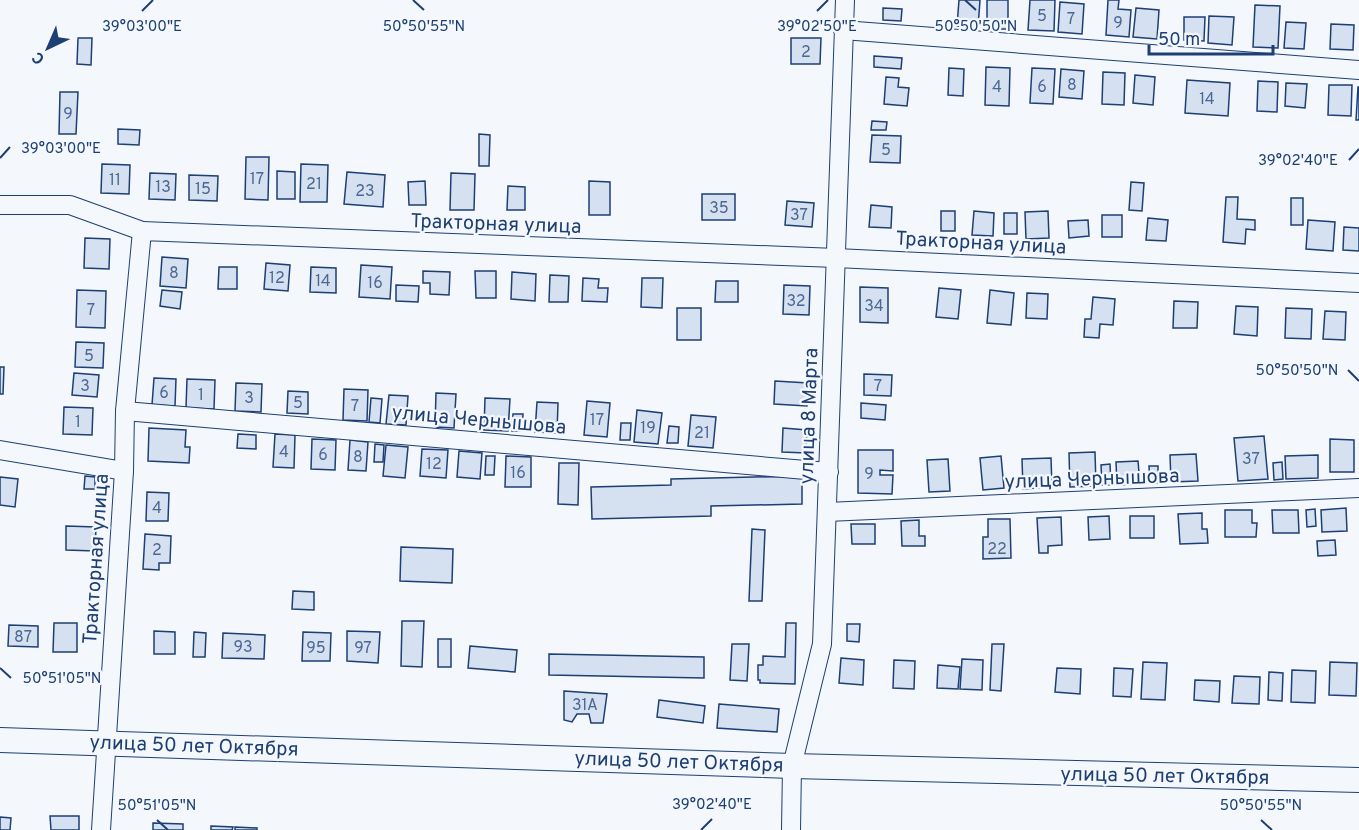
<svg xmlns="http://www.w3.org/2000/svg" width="1359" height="830" viewBox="0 0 1359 830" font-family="Overpass,sans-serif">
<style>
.building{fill:#d5e0f0;stroke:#1d3f73;stroke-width:1.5}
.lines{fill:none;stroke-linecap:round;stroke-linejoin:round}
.minor-casing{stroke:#1d3f73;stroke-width:20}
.major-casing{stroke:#1d3f73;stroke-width:26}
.minor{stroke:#f4f7fb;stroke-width:18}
.major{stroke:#f4f7fb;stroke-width:24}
.ticks{fill:none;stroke:#1d3f73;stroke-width:2}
.labels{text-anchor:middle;stroke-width:4.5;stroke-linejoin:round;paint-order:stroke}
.number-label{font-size:16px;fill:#4b6792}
.street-label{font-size:20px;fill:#1d3f73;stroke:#f4f7fb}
.ticks-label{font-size:15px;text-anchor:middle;fill:#1d3f73;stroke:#f4f7fb;stroke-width:4.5;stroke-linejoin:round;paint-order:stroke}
</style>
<rect width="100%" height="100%" fill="#f4f7fb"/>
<g class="building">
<path d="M959,0H980L978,28L957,26Z"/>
<rect x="987" y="0" width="21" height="29"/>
<path d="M1030,0H1055L1054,31L1028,30Z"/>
<path d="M1108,0H1119L1118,9L1131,10L1129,37L1106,35Z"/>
<path d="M1060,2L1084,4L1082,34L1058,32Z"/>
<path d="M1255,5L1280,6L1278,48L1253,47Z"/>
<path d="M883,8L902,9L901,21L883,20Z"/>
<path d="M1136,8L1159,10L1157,39L1133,37Z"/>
<path d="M1209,16L1234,17L1232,45L1208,43Z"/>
<path d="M1184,17H1205L1204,41L1184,40Z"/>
<path d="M1286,22L1306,23L1304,49L1284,48Z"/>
<path d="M1331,24L1354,25L1353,50L1330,49Z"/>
<path d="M78,38H92L91,65L77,64Z"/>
<path d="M791,38H821L820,64H791Z"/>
<path d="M874,56L902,58L901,69L874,67Z"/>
<path d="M986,67L1010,68L1009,106L985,105Z"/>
<path d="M949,68L964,69L963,96L948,95Z"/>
<path d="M1032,68L1055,69L1053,104L1030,103Z"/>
<path d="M1061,69L1084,71L1082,99L1059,97Z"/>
<path d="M1103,72L1125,73L1124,105L1102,104Z"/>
<path d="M1135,75L1155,77L1153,105L1133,103Z"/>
<path d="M886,77L899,78L898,87L909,88L907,106L884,104Z"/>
<path d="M1187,80L1230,83L1228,116L1185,113Z"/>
<path d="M1258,81L1278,82L1277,112L1257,111Z"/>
<path d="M1286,83L1307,84L1305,108L1285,106Z"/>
<path d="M1329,85H1352L1351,116L1328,115Z"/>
<path d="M1358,87H1359V120H1356Z"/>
<path d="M60,92H78L76,134H59Z"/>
<path d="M872,121L887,122L886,130H871Z"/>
<path d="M118,129L140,130L139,145L118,144Z"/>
<path d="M479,134L490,135L489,166H479Z"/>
<path d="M872,135L901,136L900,163L870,162Z"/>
<path d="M246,157H269L268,200L245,199Z"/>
<path d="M102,164L130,165L129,194L101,193Z"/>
<path d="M301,164L328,165L327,202H300Z"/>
<path d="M277,171L295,172V199H277Z"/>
<path d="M347,172L385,175L383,207L344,204Z"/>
<path d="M150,173L176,174L175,200L149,199Z"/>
<path d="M451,173L475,174L474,210H450Z"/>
<path d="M189,175L218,176L217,201L189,200Z"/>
<path d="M425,181L426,205H409L408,182Z"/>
<path d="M589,181L610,182V215H589Z"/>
<path d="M1131,182L1144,183L1142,211L1129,210Z"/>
<path d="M508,186L525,187V210H507Z"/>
<rect x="702" y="194" width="33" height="26"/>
<path d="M1226,197H1238L1237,219L1255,220V230L1246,229L1245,244L1223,242Z"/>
<rect x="1291" y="198" width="12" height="27"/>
<path d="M787,201L814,203L812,227L785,225Z"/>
<path d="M871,205L892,207L891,228L869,227Z"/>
<rect x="941" y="211" width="14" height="20"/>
<path d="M974,211L994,213L993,236L972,235Z"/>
<path d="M1048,211L1049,238L1026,239L1025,212Z"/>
<rect x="1004" y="213" width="13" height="21"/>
<rect x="1102" y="215" width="20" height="22"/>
<path d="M1148,218L1168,220L1166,241L1146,240Z"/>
<path d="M1088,220L1089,236L1069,238L1068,221Z"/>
<path d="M1308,220L1335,222L1333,251L1306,249Z"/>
<path d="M1344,227L1359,228V251L1343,250Z"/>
<path d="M85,238L110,239L109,269L84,268Z"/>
<path d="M162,257L188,259L186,288L160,286Z"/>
<path d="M266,263L290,265L288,291L264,289Z"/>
<path d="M361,265L392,267L390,299L359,297Z"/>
<path d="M219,267H237V289H218Z"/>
<path d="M311,267L336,268V293L310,292Z"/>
<path d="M423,271L450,272L449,295L430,294V283H423Z"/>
<path d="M475,271H496V298H476Z"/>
<path d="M512,272L536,274L535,301L511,299Z"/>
<path d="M550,275L569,276L568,302H549Z"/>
<path d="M583,278L599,279L598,288H608L607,302L582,301Z"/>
<path d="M642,278H663L662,308L641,307Z"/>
<path d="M716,281H738V302H715Z"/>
<path d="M396,285L419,286L418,302L396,301Z"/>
<path d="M784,285L810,286L809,315L783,314Z"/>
<path d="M860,287L888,288V323L860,322Z"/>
<path d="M939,288L961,290L958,319L936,317Z"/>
<path d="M77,290L106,291L105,328L76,327Z"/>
<path d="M162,290L182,292L180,309L160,306Z"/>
<path d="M990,290L1014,293L1011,325L987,323Z"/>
<path d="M1027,293L1048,294L1047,319L1026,318Z"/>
<path d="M1093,297L1115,299L1113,325L1100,324L1099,338L1084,337L1085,319H1091Z"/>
<path d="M1174,301L1198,302L1197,328H1173Z"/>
<path d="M1236,306L1258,307L1257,336L1234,334Z"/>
<rect x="677" y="308" width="24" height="32"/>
<path d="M1286,308L1312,309L1311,339L1285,338Z"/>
<path d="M1325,311L1346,312L1345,340L1323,339Z"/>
<path d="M76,342L104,343L103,368L75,367Z"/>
<path d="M0,367H4L3,394H0Z"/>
<path d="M74,373L99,375L97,397L72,395Z"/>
<path d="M864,374L892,375L891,396L864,395Z"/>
<path d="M154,378L176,379L175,406L152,405Z"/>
<path d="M187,379L215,380L214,409L186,408Z"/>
<path d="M775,381L808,383L807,406L774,404Z"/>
<path d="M236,383L262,384L261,412L235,411Z"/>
<path d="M344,389L368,390L367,421L343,420Z"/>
<path d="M288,391L308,392V414L287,413Z"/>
<path d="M436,393L456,394L454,428L435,427Z"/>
<path d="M389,395L408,396L406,425L386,424Z"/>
<path d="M371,398L382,399L380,423L369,422Z"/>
<path d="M485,398L510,399L508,431L484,430Z"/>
<path d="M587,401L610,403L607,437L584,435Z"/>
<path d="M537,402L558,403L557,433L535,432Z"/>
<path d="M861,403L886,405L885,420L861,418Z"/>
<path d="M64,407L93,408L92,435L63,434Z"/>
<path d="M637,410L662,413L658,444L634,442Z"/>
<path d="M513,414H523L522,431H512Z"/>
<path d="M691,415L716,417L713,448L688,446Z"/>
<path d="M621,423H631L630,440H620Z"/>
<path d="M669,426L679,427L678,443H667Z"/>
<path d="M149,428L186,430L185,447H190L189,463L148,461Z"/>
<path d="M783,428L807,430L806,453L782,452Z"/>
<path d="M238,434L256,435V449L237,448Z"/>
<path d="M275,434L295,435L294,468L273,467Z"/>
<path d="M1264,436L1268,479L1238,481L1234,438Z"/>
<path d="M312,439L336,440L335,470L311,469Z"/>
<path d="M1330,439L1354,440V472H1330Z"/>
<path d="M350,440L368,442L366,471L348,470Z"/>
<path d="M375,444L384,445L383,462H374Z"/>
<path d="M386,445L408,447L405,478L383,476Z"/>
<path d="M422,449L448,450L446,478L420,476Z"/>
<path d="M858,450H893V471L880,470V475H893L892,494L858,493Z"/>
<path d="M459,451L482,453L480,479L457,477Z"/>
<path d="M1095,452L1096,486L1070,487L1069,453Z"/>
<path d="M1196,454L1198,481L1171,482L1170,455Z"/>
<path d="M1318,455V478L1286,479L1285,456Z"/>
<path d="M486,456H495L494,475H485Z"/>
<path d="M506,456L531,457V487H505Z"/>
<path d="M1001,456L1004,488L983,490L980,458Z"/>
<path d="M1051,458L1052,487L1023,489L1022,459Z"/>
<path d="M948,459L950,491L929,492L927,460Z"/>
<path d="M1138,461L1140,484L1117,485L1116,462Z"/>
<path d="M1282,462L1283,479L1274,480L1273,463Z"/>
<path d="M559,463H579L578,505L558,504Z"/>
<path d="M1110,464L1111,485H1102L1101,465Z"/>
<path d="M1149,466H1158V483H1150Z"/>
<path d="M85,476L95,477V489H84Z"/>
<path d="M802,476V504L711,506V516L592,519L591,487L671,485V479Z"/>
<path d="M0,477L18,479L15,507L0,505Z"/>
<path d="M147,492L169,493L168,521H146Z"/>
<path d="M1346,508L1347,531L1322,532L1321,510Z"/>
<path d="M1315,509L1316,526L1307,527L1306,510Z"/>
<path d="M1225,510H1252V523H1257L1256,537H1225Z"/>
<path d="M1272,510H1298L1299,533H1273Z"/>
<path d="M1202,513V529H1207L1208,543L1180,544L1178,514Z"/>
<path d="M1109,516L1110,539L1089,540L1088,517Z"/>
<rect x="1130" y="516" width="24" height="22"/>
<path d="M1061,517L1062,545L1048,546V553H1039L1037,518Z"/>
<path d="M988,519H1010L1011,558L983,559V537H988Z"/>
<path d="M919,520V536H925V546H902L901,521Z"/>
<path d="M851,524H875V544H852Z"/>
<path d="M66,526L96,527L95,551L66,550Z"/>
<path d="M752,529L765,530L762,601H749Z"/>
<path d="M145,534L171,536L170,563H159V570L143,569Z"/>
<path d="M1335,540L1336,555L1318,556L1317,541Z"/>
<path d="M401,547L453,549L452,583L400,581Z"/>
<path d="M293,591L314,592V610L292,609Z"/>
<path d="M402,621H424L422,667L401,666Z"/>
<path d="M54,623H77V652H53Z"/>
<path d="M786,623H796L795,684L760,683V680H758V665H763V656L785,657Z"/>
<path d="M847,624H860L859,642L847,641Z"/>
<path d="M9,625L38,626V647L8,646Z"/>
<path d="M154,631L175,632V654H154Z"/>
<path d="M347,631L380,632L378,663L347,661Z"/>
<path d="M194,632L206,633L205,657H193Z"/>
<path d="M303,632L331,633L330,661H302Z"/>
<path d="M223,633L265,635L264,659L222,658Z"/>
<rect x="438" y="639" width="13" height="28"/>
<path d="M732,644H749L747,681L730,680Z"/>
<path d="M992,644H1004L1001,691L990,690Z"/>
<path d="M470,646L517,650L515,672L468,668Z"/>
<path d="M549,654L704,657V678L549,675Z"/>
<path d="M841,658L864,660L863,685L839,683Z"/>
<path d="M962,659L983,660L982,690L960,689Z"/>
<path d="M894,660L915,661L914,689L893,688Z"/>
<path d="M1143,662L1167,663L1165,700L1141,699Z"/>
<path d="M1330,662L1357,663L1356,696L1329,695Z"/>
<path d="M938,665L960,667L958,689L937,688Z"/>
<path d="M1057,668L1081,669L1080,694L1055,692Z"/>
<path d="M1114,668L1133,669L1131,697L1113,696Z"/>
<path d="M1292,670L1316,671L1315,703L1291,702Z"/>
<path d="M1269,672L1283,673L1282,701L1268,700Z"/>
<path d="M1234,676L1260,677L1259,704L1232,703Z"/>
<path d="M1195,680L1220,681L1219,702L1194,700Z"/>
<path d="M564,691L607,694L603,723H591L589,714H577L572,722L564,720Z"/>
<path d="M659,700L705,706L703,723L657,717Z"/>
<path d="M719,704L779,709L777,732L717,728Z"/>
<path d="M50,816H79V830H51Z"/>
<path d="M0,817L11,818L10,830H0Z"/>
<path d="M153,823L183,824V830H153Z"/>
<path d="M211,826L233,827L232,830H211Z"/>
<path d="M235,827L257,828V830H235Z"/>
</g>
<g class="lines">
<defs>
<g id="minor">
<path d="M843,30L1359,70"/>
<path d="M0,205H70L142,231"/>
<path d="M125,411L829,472"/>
<path d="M0,450L124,471"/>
<path d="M827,512L1359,488"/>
<path d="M101,830L124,471L125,411L142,231L836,258L1359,283"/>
<path d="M791,830L792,766L822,644L845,0"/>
</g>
<path id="major" d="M0,740L792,766L1359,780"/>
</defs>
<use href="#minor" class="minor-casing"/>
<use href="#major" class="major-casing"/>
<use href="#minor" class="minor"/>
<use href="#major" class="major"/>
</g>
<path class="ticks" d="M413,0L424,10M965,0L976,10M142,11L153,0M817,11L828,0M0,158L10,147M1349,160L1359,149M1348,370L1359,381M0,668L11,678M157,820L168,830M1261,820L1272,830M701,830L712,819"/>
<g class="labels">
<g class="number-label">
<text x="1042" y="21">5</text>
<text x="1071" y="24">7</text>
<text x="1118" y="28">9</text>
<text x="806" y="57">2</text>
<text x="1072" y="90">8</text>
<text x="997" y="92">4</text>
<text x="1042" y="92">6</text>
<text x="1207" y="104">14</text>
<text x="68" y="119">9</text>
<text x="886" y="155">5</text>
<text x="257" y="184">17</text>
<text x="115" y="185">11</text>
<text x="314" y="189">21</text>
<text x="163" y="192">13</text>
<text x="203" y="194">15</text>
<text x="365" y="196">23</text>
<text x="719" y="213">35</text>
<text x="799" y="220">37</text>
<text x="174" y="278">8</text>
<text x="277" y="283">12</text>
<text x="323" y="286">14</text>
<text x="375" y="288">16</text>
<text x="796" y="306">32</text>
<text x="874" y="311">34</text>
<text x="91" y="315">7</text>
<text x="89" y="361">5</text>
<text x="85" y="391">3</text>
<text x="878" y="391">7</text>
<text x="164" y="398">6</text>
<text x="201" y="400">1</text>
<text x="249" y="403">3</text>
<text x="298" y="408">5</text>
<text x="355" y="411">7</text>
<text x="597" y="425">17</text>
<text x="78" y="427">1</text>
<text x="648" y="433">19</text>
<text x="702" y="438">21</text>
<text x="284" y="457">4</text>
<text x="323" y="460">6</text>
<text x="358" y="462">8</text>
<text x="1251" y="464">37</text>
<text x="434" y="469">12</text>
<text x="518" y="478">16</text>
<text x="869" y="479">9</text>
<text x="157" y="513">4</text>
<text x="997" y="554">22</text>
<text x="157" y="555">2</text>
<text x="23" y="642">87</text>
<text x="243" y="652">93</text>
<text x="316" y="653">95</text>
<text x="363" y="653">97</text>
<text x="585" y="710">31А</text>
</g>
<g class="street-label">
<text transform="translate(496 223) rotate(2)" y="7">Тракторная улица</text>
<text transform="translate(981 242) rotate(3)" y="7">Тракторная улица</text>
<text transform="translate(808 416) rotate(-88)" y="7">улица 8 Марта</text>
<text transform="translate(479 419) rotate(5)" y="7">улица Чернышова</text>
<text transform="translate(1092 478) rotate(-2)" y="7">улица Чернышова</text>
<text transform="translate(95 559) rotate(-86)" y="7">Тракторная улица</text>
<text transform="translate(194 745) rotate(2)" y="7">улица 50 лет Октября</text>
<text transform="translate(679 761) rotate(2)" y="7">улица 50 лет Октября</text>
<text transform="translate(1165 775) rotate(1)" y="7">улица 50 лет Октября</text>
</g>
</g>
<g class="ticks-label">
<text x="424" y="31">50°50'55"N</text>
<text x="976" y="31">50°50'50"N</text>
<text x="142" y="31">39°03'00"E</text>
<text x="817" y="31">39°02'50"E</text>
<text x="61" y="153">39°03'00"E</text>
<text x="1298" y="165">39°02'40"E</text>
<text x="1297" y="375">50°50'50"N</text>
<text x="62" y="683">50°51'05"N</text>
<text x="712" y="809">39°02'40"E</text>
<text x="157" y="810">50°51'05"N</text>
<text x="1261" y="810">50°50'55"N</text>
</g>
<g transform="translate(48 48) rotate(224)" stroke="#f4f7fb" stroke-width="4.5" paint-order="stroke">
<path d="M0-4.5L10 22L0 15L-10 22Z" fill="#1d3f73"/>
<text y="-9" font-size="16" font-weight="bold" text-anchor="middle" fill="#1d3f73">С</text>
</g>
<path d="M1149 45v9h124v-9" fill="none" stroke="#1d3f73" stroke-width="3"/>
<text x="1158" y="45" font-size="18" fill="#1d3f73" stroke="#f4f7fb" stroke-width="4.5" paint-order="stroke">50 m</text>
</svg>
